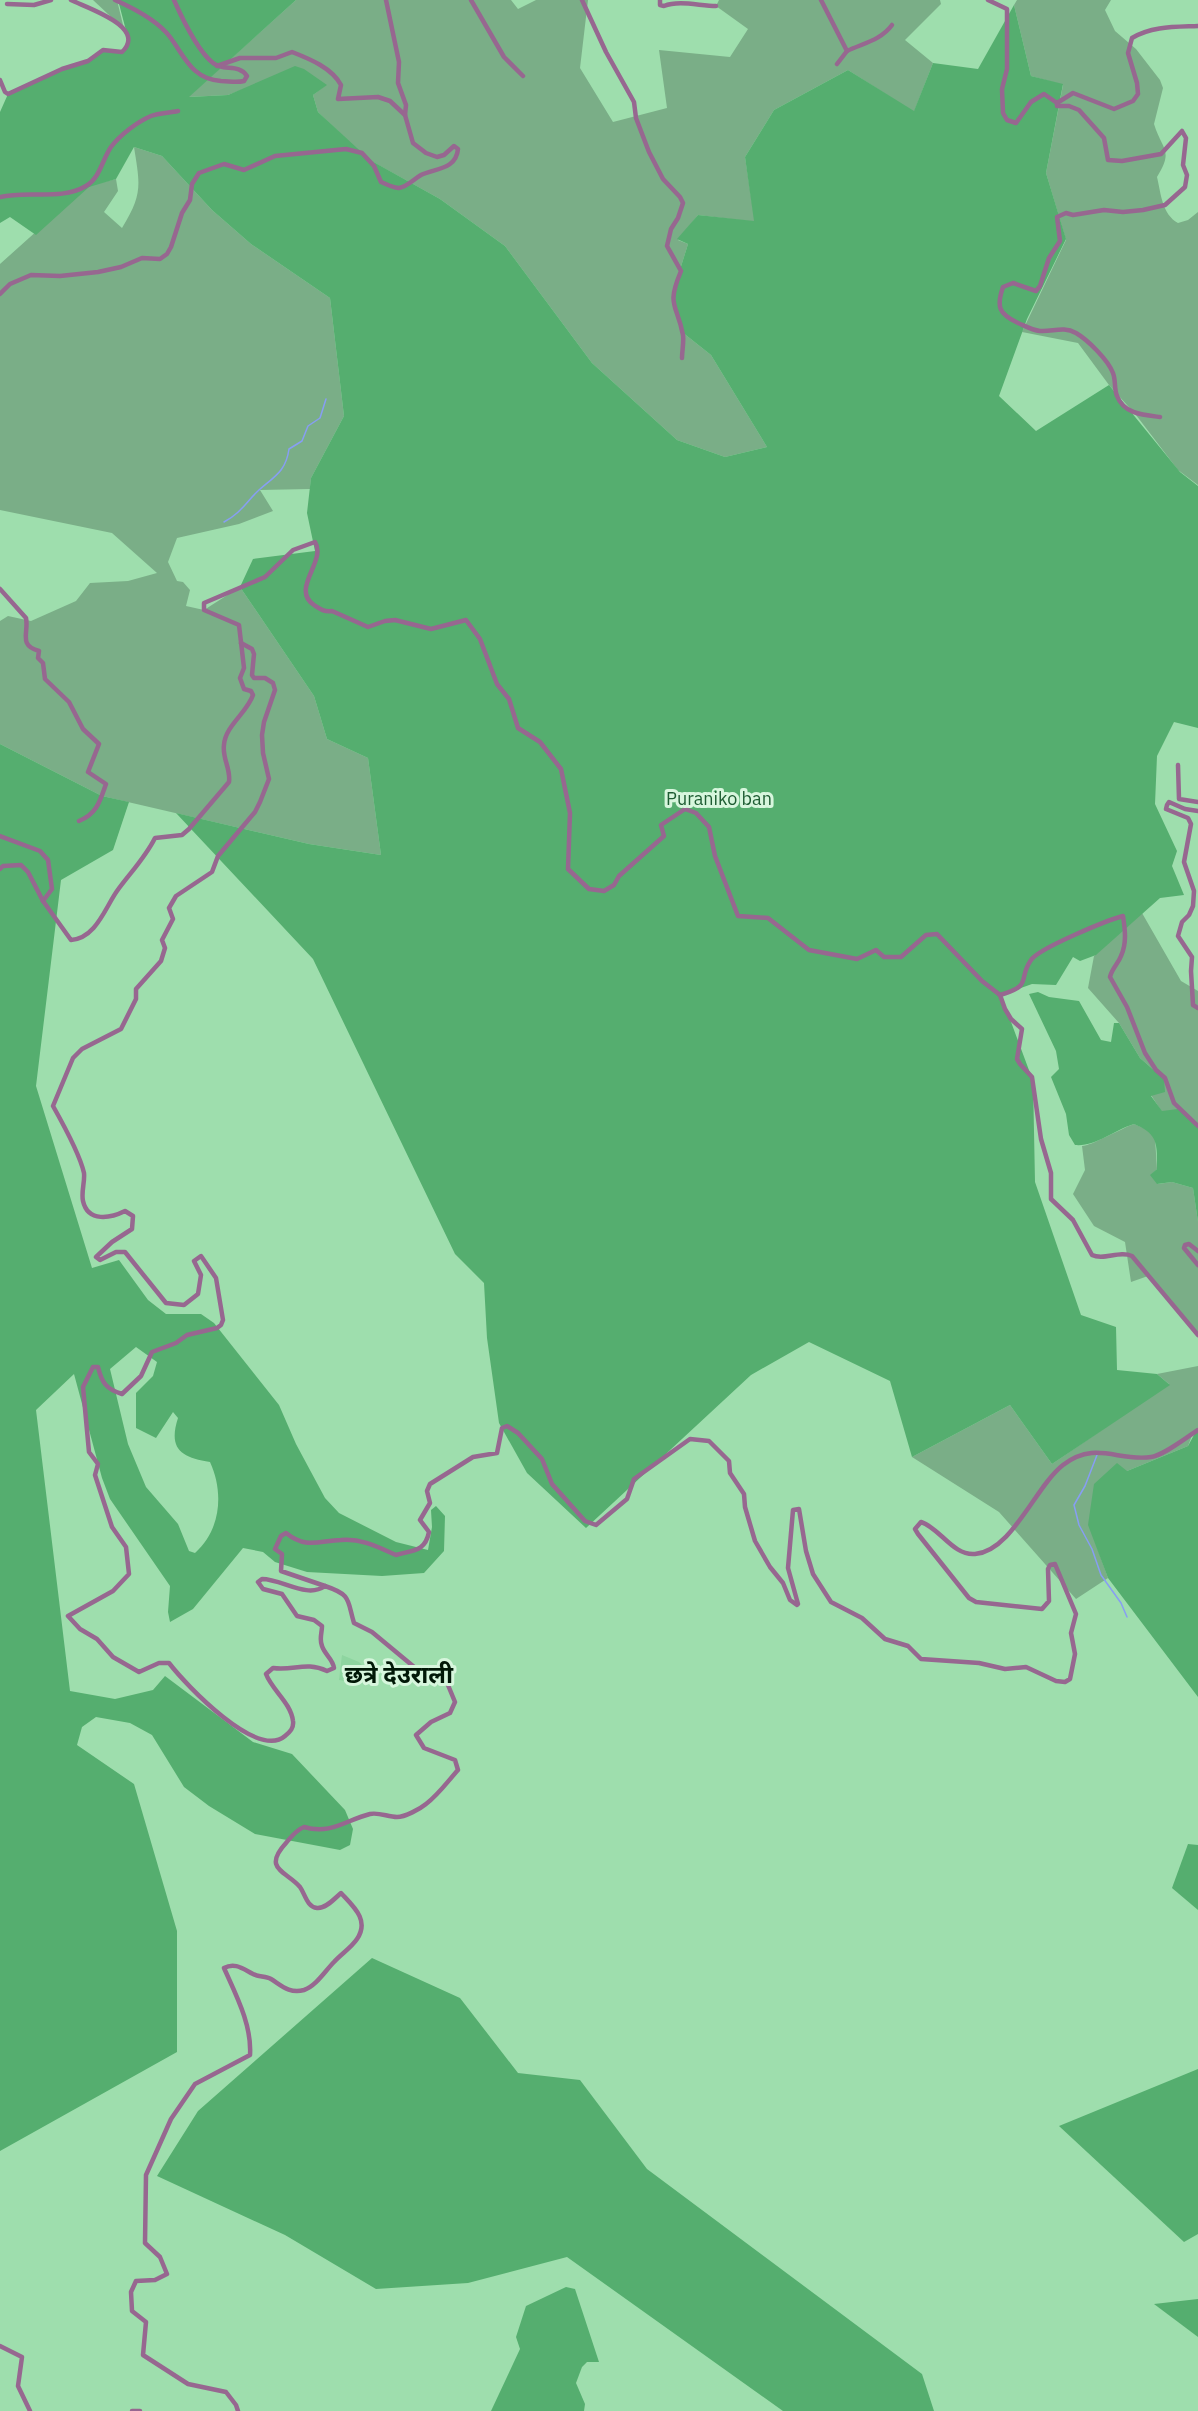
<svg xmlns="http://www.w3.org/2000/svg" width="1198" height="2411" viewBox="0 0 1198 2411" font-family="'IBM Plex Sans','Noto Sans Devanagari',sans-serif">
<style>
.built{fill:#8ed5a0}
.green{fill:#7aae87}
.forest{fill:#55ae6f;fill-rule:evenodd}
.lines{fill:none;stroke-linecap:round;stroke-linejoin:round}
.stream{stroke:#879ef3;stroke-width:1.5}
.street{stroke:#976790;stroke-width:4.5}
.labels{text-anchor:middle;stroke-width:6;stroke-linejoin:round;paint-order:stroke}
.park-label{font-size:18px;fill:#1e5d33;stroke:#d7f6dd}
.district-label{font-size:24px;font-weight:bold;fill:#011807;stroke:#d7f6dd}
</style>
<rect width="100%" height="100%" fill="#9edead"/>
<path class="built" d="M342,1655L359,1662L372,1675L361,1684L339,1680Z"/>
<g class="green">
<path d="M93,0H117L124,29Z"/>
<path d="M296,0H511L518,9L536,0H588L580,68L613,122L667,108L659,50L730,57L748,29L716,6L719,0H940L941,4L905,40L933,63L914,112L848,70L774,110L745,157L755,222L698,215L678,240L688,244L673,292L682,332L711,355L767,447L725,457L677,440L592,363L505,246L440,199L366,158L318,112L313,95L326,85L249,87L228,95L188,97Z"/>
<path d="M1017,0H1111L1105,10L1115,31L1136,49L1160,80L1163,88L1154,124C1162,150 1174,150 1157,177C1161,194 1162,214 1178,223L1188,220L1198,212V485L1178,470L1136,415L1109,385L1078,343L1022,332L1066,240L1046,173L1063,85L1031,76L1014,5Z"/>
<path d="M134,147L162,156L212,210L251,244L330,298L344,416L311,478L310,489L260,490L273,511L239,524L177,538L168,562L177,581L183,582L190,590L186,606L204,610L240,587L314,696L327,739L368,758L381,855L309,844L102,796L0,744V621L8,616L31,621L76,601L90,583L128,581L157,573L112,533L0,510V264L87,186L116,179L118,191L104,212L122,228C143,194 140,185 134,147Z"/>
<path d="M1142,913L1181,981L1198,991V1124L1162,1112L1151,1095L1164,1079L1140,1058L1119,1023L1088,988L1094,956Z"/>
<path d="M1134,1124L1146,1129L1155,1138L1157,1169L1151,1175L1158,1184L1172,1182L1193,1188L1198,1222V1335L1148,1276L1131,1282L1125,1242L1094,1226L1073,1194L1085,1170L1082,1146C1091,1146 1122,1128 1134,1124Z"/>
<path d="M1198,1366V1430L1193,1433L1188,1446L1127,1471L1089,1525L1108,1578L1076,1599L999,1512L912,1457L1010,1405L1052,1464L1169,1384L1157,1374Z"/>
</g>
<g class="forest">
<path d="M118,0H296L189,97L228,95L295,66L304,69L327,85L313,95L318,112L370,160L440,199L505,246L592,363L677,440L725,457L767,447L711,355L682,332L673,292L688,244L677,239L698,215L754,221L745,157L774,110L848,70L914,111L933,63L978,69L1014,5L1031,76L1063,84L1046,173L1066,239L1027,319L999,396L1036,431L1109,385L1180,472L1198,486V728L1174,722L1157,756L1155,804L1177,851L1172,866L1184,895L1160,898L1096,955L1080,961L1073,957L1056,985L1032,984L1001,995L1033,1081L1035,1182L1081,1315L1116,1327L1117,1370L1157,1374L1170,1385L1052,1464L1010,1405L912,1457L890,1381L809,1342L751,1375L586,1528L527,1473L499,1423L487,1338L484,1283L455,1254L313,959L176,813L309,844L381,855L368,758L327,739L314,696L240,587L253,559L315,551L307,513L311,478L344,416L330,298L251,244L212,210L162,156L134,147L116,179L89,187L36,235L10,217L0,223V112L8,94L41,78L88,61L103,50L122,52L129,42Z"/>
<path d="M0,744L102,796L129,802L113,850L61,880L36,1086L92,1268L119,1260L148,1300L166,1314H201L214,1323L279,1405L296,1444L325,1498L339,1513L396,1542L428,1550L432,1527L431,1510L436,1506L445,1516L444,1551L424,1573L382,1576L307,1572L275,1562L263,1552L243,1548L193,1609L170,1622L168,1612L170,1586L110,1499L102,1478L74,1374L36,1410L70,1691L115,1699L153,1690L165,1676L253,1742L292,1754L345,1810L353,1829L350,1845L340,1850L255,1834L209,1806L184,1787L152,1735L130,1723L96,1717L82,1727L77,1745L134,1784L177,1931V2052L0,2151ZM136,1347L157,1362L153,1376L136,1393V1428L156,1438L173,1412L178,1418C168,1449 181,1457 210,1462C224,1492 221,1530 195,1553L189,1551L178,1524L146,1487L128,1444L110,1369Z"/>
<path d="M1038,992L1049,997L1079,1001L1101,1040L1111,1042L1114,1023H1119L1140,1058L1164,1079L1165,1092L1151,1096L1162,1111L1178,1109L1198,1124V1222L1193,1188L1172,1182L1157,1184L1150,1175L1157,1169C1157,1145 1159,1134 1134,1124C1114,1130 1095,1147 1075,1145L1069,1135L1066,1114L1051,1077L1059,1069L1056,1051L1029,994Z"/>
<path d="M1198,1431V1697L1108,1578L1088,1525L1094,1484L1117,1463L1127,1471L1188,1446L1195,1433Z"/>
<path d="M1188,1844L1198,1845V1910L1172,1888Z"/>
<path d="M372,1958L460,1998L518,2073L580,2080L647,2169L922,2374L934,2411H783L567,2257L468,2283L376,2289L285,2235L157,2176L198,2111Z"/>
<path d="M1198,2069V2234L1184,2242L1059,2126Z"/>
<path d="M566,2287L575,2289L599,2362H587L582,2367L576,2383L585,2404L584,2411H491L520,2349L516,2337L526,2306Z"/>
<path d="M1198,2299V2337L1154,2304Z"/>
</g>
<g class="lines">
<g class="stream">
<path d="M224,522C241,513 246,502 259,490C275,476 286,471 289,449L302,441L308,426L320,418L326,399"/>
<path d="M1097,1455L1085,1486L1074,1505L1079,1525L1092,1549L1101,1575L1121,1603L1127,1617"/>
</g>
<g class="street">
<path d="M115,0C133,8 158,21 170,37C185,57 192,79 221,81C229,81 236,83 244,81L247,76C238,63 224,72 213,63C198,51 182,18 174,0"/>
<path d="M471,0L504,57L523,76"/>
<path d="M582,0L606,52L634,102L636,118L649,152L663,179L680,197L683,203L678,218L671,229L667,246L681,271C666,307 677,303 683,335C684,342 682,351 682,358"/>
<path d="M660,0V5L664,6C679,0 700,6 716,6"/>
<path d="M821,0L847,51L837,64"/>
<path d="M988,0L1007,9V69L1002,89L1003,113L1007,120L1016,123L1031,102L1044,94L1057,103L1073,93L1114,109L1133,101L1138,94L1137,83L1128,53L1132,38C1152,26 1175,27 1198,26"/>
<path d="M7,4L34,5L51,0"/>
<path d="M847,51C864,43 881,40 892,25"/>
<path d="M217,66L240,58H276L292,52C310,59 332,68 341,85L338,99L378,97L390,101L405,115"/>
<path d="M0,80L5,92L8,94L62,69L88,61L103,50L122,52C148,27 87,8 71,0"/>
<path d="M1057,103V106H1069L1079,110L1104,138L1108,160L1122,161L1161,154L1182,131L1186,138L1183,165L1187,175L1185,187L1165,205L1143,210L1123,212L1104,210L1073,215L1066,213L1057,217L1060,241L1049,258L1040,286L1036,291L1013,283L1003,287C996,307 999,314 1018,323C1025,326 1032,330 1040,331C1053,332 1063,326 1076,333C1088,340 1108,360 1113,373C1116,381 1114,389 1117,396C1124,414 1143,415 1160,417"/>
<path d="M0,197C27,190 61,201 86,186C100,178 102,160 111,147C120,135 137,122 151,116C159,113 169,113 178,111"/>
<path d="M0,294L10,284L31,275L60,276L98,272L121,267L142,258L160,259L167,254L171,247L182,213L190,200L192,184L199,173L224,164L244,170L275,156L346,149L362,153L374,166L381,182C386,184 394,188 399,188C407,187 414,179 421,175C435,168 456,170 458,149L454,146L444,155L437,157L426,153L413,143L405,115L406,105L398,83L399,62L386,0"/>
<path d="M0,589L26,618C29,633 18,645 39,651L38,658L43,663L45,679L69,702L83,729L99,744L88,772L106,784C100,801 97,814 79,821"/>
<path d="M1178,765L1179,799L1198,802"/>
<path d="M1198,811L1185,809L1169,802L1167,805L1166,809L1188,818L1191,824L1184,862L1194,891L1193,906L1189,915L1182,922L1178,936L1192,957L1191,971L1193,1005L1198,1008"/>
<path d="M0,836L40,851L48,860L52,889L43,901"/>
<path d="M0,869L3,866L21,865L28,872L43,901L71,940C96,938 105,908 117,891C130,873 145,858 155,838L182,835L189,829L229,782C231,769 222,758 224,745C225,726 247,713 253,695L251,691L244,689L240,678L244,668L239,625L204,610V603L265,577L293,550L315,542C327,561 290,589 314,605C320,609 324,612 332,611L368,627L385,621L395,620L431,629L466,620L480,639L497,684L509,699L518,728L540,742L561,769L570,813L568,869L589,889L604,891L614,885L619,876L664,836L661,825L685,809L696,813L709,827L715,856L738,916L768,918L809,950L857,959L876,950L884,957H901L926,935L937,934L982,981L1000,995"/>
<path d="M1000,995L1005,1009L1011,1019L1022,1029L1017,1059L1020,1064L1032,1077L1041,1139L1051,1173V1199L1073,1220L1092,1255C1104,1261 1119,1250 1132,1256L1198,1335"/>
<path d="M1000,995C1034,985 1017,980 1031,960C1039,948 1108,920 1123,916C1125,929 1127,943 1121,956C1118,964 1112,968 1110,977L1127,1007L1145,1053L1156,1070L1165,1078L1174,1103L1198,1126"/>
<path d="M1198,1251L1189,1244L1185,1245L1184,1248L1198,1265"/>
<path d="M325,1586L281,1571L282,1554L275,1549L281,1536L286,1533C306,1549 318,1541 341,1540C361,1538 378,1547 396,1555C413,1550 425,1552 429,1532L420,1520L430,1503L427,1491L430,1484L473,1457L497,1453L502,1428L507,1426L518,1433L542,1459L552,1484L585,1521L596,1525L627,1499L634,1479L690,1439L709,1441L729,1461L730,1473L744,1494L745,1507L755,1541L770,1567L783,1583L790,1600L797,1605L798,1604L788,1568L793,1510L799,1509L806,1551L813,1574L831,1602L862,1618L885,1639L908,1646L921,1659L979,1663L1005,1669L1026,1667L1056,1681L1065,1682L1070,1679L1075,1654L1071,1633L1076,1614L1055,1564L1050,1565L1048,1569L1049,1601L1042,1609L976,1602L969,1598L918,1534L915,1529L921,1522C940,1528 953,1556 975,1554C1012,1551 1035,1487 1063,1465C1096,1440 1118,1462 1151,1457C1163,1456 1187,1437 1198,1430"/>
<path d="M0,2346L22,2357L18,2386L30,2411"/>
<path d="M132,2411H140"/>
<path d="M238,2411L236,2405L226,2392L188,2384L143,2355L146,2322L132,2311L131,2292L136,2281L155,2280L167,2274L160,2257L145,2243L146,2175L171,2119L195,2084L250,2055C252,2025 236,1995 224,1968C235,1962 243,1969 253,1974C258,1977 266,1976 271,1979C281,1985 289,1994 304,1990C316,1986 325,1971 334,1962C341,1954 351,1948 357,1939C370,1920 353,1906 341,1893C335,1898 326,1909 317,1908C307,1907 305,1894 300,1887C286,1871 262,1869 286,1843C291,1837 296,1830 304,1827C331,1835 346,1820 370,1814C379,1812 388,1817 397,1817C405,1817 420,1809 426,1804C438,1795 448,1781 458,1770L455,1760L424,1748L416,1735L431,1722L450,1713L455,1702L443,1673H425L419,1671L372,1632L354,1623C347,1600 352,1595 325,1586C307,1599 282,1579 262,1579L258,1582L263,1589L282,1594L297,1616L314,1620L322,1626C322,1633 319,1639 322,1646C325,1655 333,1659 334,1668L327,1671C306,1661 294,1671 273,1668L266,1674C272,1690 291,1703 293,1721C294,1728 290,1732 285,1736C257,1760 186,1685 169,1663H159L139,1672L113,1657L97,1639L80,1629L68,1616L113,1591L129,1574L126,1547L112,1527L95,1475L98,1464L89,1452L83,1387L93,1367H98C102,1383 106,1389 122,1394L141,1376L152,1352L176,1343L187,1335L217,1328L221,1325L223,1320L216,1278L201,1256L194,1261L201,1275L198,1294L184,1305L166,1303L125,1252H116L100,1260L96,1257L112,1242L132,1229L133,1216L125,1211C111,1218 88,1223 83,1201C81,1192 85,1182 84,1173C80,1155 62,1122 53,1106L73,1058L82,1049L121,1029L136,999V989L161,961L165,948L162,940L173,919L169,908L176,896L212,872L218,856L255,812L260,802L269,779L263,753L262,735L264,722L275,690L273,683L265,678H254L252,675L254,654L252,649L241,643"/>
</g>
</g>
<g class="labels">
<g class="park-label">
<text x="719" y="805">Puraniko ban</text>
</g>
<g class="district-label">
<text x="399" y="1683">छत्रे देउराली</text>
</g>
</g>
</svg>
